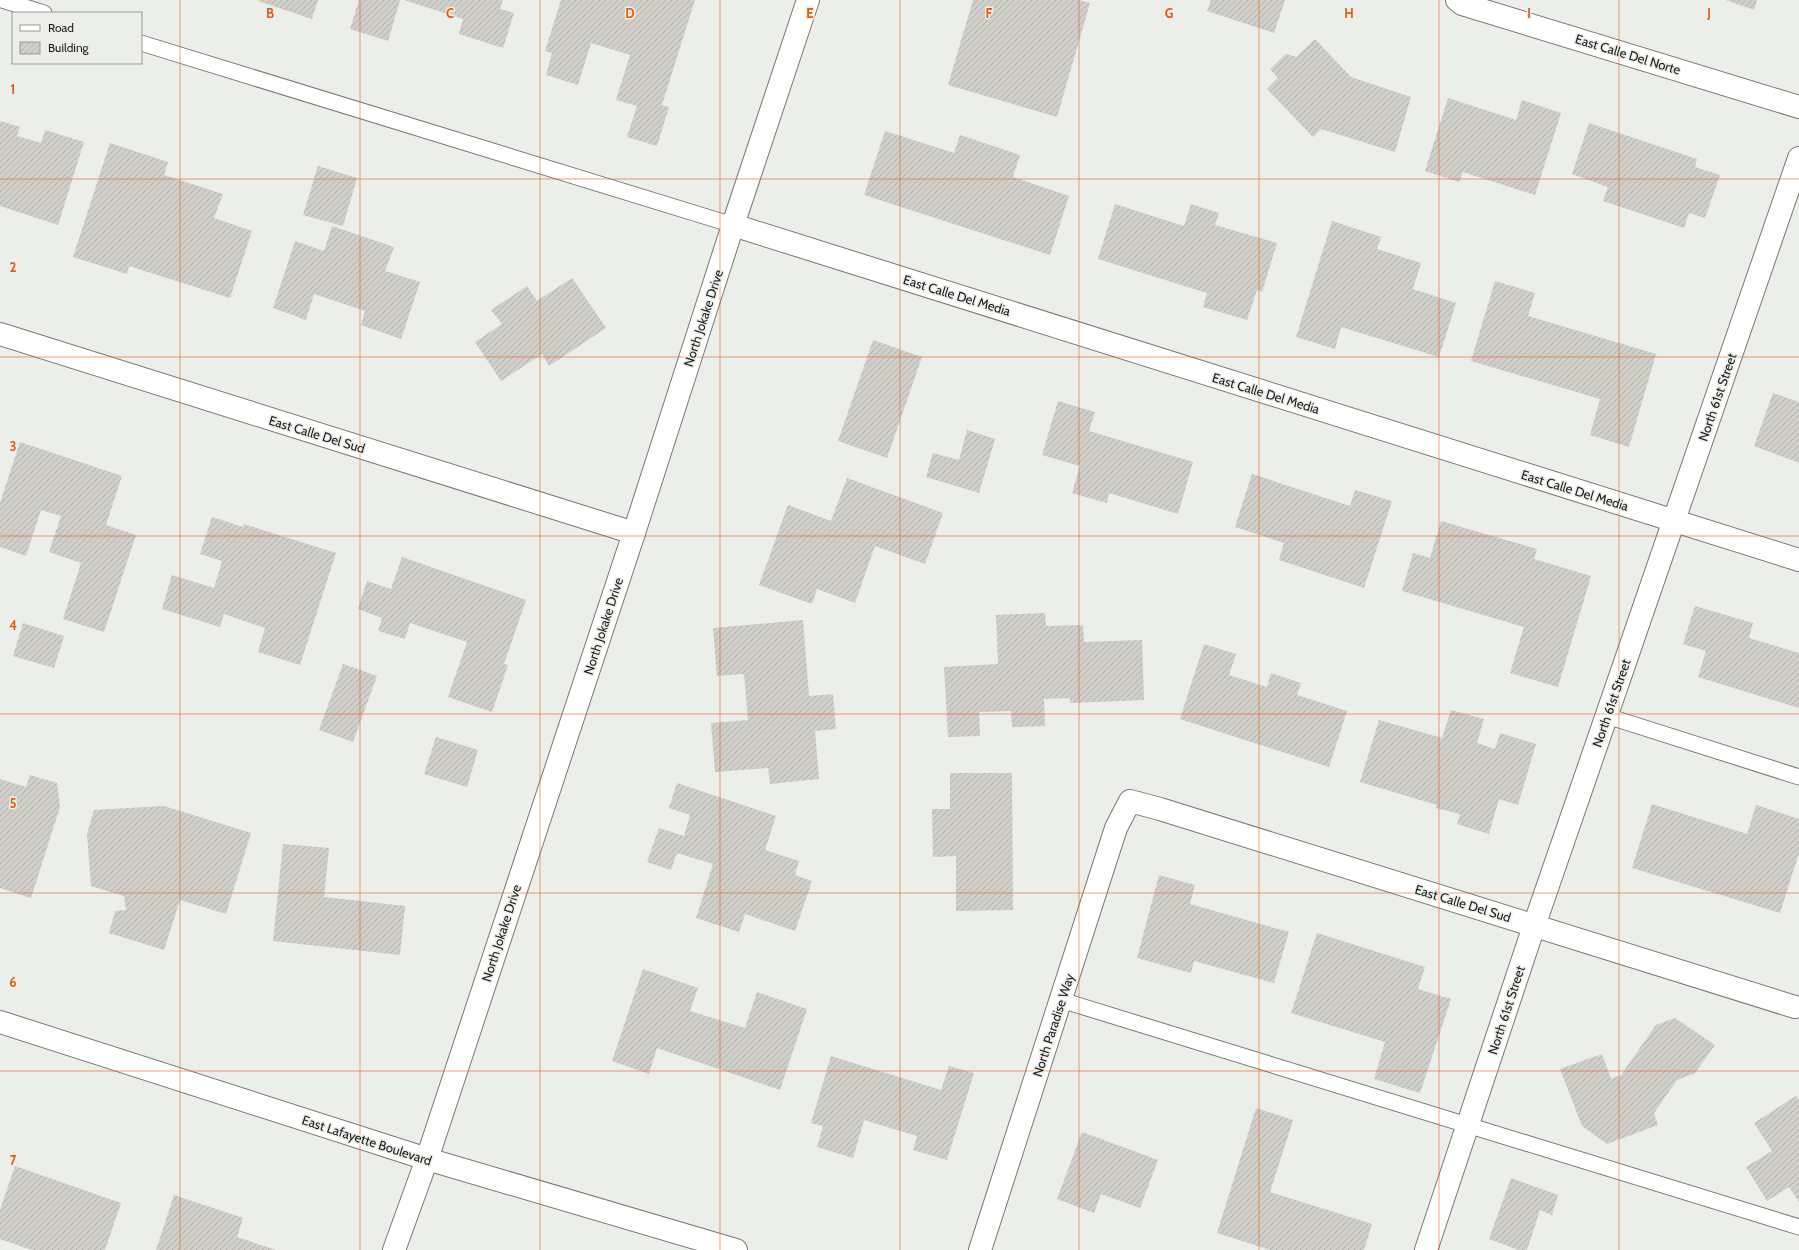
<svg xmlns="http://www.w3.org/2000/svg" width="1799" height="1250" viewBox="0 0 1799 1250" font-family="Cabin,sans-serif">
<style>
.building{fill:url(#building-hatch)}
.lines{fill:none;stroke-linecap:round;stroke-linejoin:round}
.lane-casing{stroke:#777a75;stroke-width:17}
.street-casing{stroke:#777a75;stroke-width:24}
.secondary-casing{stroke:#777a75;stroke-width:24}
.lane{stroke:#fff;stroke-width:15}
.street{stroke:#fff;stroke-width:22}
.secondary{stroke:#fff;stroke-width:22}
.grid{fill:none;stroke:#e8590c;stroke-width:1;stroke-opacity:0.55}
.labels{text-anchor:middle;stroke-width:3;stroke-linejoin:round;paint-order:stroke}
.street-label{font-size:13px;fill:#1c1d1b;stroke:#ebeee9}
.grid-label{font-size:13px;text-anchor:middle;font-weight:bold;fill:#e8590c;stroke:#ebeee9;stroke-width:3;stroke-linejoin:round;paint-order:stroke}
</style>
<defs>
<pattern id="building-hatch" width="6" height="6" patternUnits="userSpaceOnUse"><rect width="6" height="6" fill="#d0cfc9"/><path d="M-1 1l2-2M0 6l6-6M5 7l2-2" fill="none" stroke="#b2b1ac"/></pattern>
</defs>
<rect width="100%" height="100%" fill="#ebeee9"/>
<g class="building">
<path d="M259,0H318L312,19L258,1Z"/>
<path d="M359,0H400L388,41L350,29Z"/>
<path d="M404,0H503L500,9L514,13L503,48L459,34L463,19Z"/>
<path d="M561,0H695L662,105L669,107L657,146L627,137L637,106L616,100L630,55L591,43L578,85L546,75L552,53L545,51Z"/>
<path d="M973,0H1079L1090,3L1057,117L948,85Z"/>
<path d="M1211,0H1285L1274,33L1207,11Z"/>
<path d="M1726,0H1757L1754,10Z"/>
<path d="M1315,39L1351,77L1411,97L1395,152L1321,129L1313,137L1267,89L1278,78L1270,69L1286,54L1296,57Z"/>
<path d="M1448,98L1516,120L1522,100L1561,113L1535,195L1463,172L1459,182L1425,171Z"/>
<path d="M0,121L20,127L17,136L41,143L45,130L84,142L58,225L0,206Z"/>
<path d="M1589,123L1697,159L1695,167L1720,175L1705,218L1689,213L1684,228L1603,201L1608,187L1572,174Z"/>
<path d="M885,131L954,153L960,135L1020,155L1013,177L1069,196L1050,255L864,195Z"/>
<path d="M110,143L168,162L164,175L223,194L214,218L252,231L230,298L129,266L127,274L73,257Z"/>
<path d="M318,166L357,178L343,226L303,215Z"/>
<path d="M1115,204L1184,226L1191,204L1219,213L1215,225L1277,243L1262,292L1257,290L1247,320L1203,307L1207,293L1098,259Z"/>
<path d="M1332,221L1381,237L1377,249L1421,263L1413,289L1456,303L1439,357L1341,327L1335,349L1296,337Z"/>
<path d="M332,226L394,247L385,271L420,282L401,339L361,325L365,311L314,294L306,320L273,308L295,241L324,251Z"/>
<path d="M572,278L606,328L549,366L542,354L501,381L475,342L502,324L491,310L527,286L537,301Z"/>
<path d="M1495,281L1535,293L1528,316L1656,354L1629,447L1590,435L1600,399L1471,361Z"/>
<path d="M873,340L922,357L887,458L838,441Z"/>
<path d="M1773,393L1799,402V463L1754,446Z"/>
<path d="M1058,401L1095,412L1089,431L1193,462L1178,514L1109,493L1107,503L1072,493L1080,466L1042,455Z"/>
<path d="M967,430L995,439L979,493L926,477L933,453L959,460Z"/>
<path d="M20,442L122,476L106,525L136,535L104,632L63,619L81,563L49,552L61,516L41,510L26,556L0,547V503Z"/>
<path d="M1252,474L1350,506L1355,490L1392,501L1364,588L1279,560L1284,543L1235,527Z"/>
<path d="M847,478L943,513L925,564L875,546L855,603L817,589L812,604L759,585L788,505L831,521Z"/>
<path d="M212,517L243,527L244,524L336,553L300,665L258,652L265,628L224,614L220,627L162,609L172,575L214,588L222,561L200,554Z"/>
<path d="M1441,521L1537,549L1534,559L1591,576L1558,687L1510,673L1524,627L1402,591L1413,553L1430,558Z"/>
<path d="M402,557L526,600L504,664L508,665L492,712L448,697L467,642L410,623L405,639L378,631L382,618L358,609L367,581L391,589Z"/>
<path d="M1695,606L1753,623L1749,638L1799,653V708L1698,677L1706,651L1683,644Z"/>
<path d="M1045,613L1046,626L1083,625L1084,642L1142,640L1144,700L1070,703V698L1044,699L1045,726L1012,727L1011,711L979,712L980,736L948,737L944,667L998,664L996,615Z"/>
<path d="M803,620L809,696L833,694L836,729L815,731L819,779L770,784L768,768L715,772L711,723L748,720L744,674L717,676L713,628Z"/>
<path d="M23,623L64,636L54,668L13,656Z"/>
<path d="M1204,644L1236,654L1229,675L1267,687L1271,673L1301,683L1297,695L1347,711L1329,767L1180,719Z"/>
<path d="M343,664L377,676L353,742L319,730Z"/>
<path d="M1451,710L1484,719L1477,743L1495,749L1500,733L1536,744L1518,805L1499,799L1489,834L1457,824L1460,814L1436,808L1437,805L1360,782L1379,720L1442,738Z"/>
<path d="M436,737L478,750L467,787L424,774Z"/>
<path d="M950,773H1012L1013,910L956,911V856L933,857L932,809H950Z"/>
<path d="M30,775L57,783L60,807L31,898L0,888V779L26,787Z"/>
<path d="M677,783L776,816L765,850L799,861L795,875L812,881L795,931L745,914L739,932L696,918L713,864L677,853L671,870L647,862L659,828L684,836L690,815L669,808Z"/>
<path d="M1652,804L1747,834L1756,805L1799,819V853L1780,913L1632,868Z"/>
<path d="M164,806L251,833L226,914L180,900L164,950L109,933L115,911L126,910L124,896L91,886L87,834L94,810Z"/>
<path d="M283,844L329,848L324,897L405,906L400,955L273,941Z"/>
<path d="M1159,875L1195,885L1190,904L1289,932L1274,983L1194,961L1191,973L1137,958Z"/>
<path d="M1317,933L1425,967L1418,989L1451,999L1420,1093L1374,1079L1385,1042L1291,1013Z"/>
<path d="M643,969L698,988L690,1011L745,1028L757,992L807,1009L780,1090L657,1048L649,1074L612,1061Z"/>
<path d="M1675,1018L1715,1045L1695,1073L1677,1080L1654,1113L1658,1125L1607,1144L1582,1126L1560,1069L1602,1054L1611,1079L1621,1075L1656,1025Z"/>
<path d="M831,1056L941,1090L949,1066L974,1073L947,1160L913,1150L917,1136L864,1120L853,1158L817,1147L823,1126L811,1123Z"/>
<path d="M1796,1096L1799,1100V1202L1789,1187L1767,1201L1746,1167L1772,1151L1754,1123Z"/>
<path d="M1256,1108L1293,1120L1270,1192L1372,1224L1364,1250H1270L1217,1233Z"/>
<path d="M1082,1132L1158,1160L1140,1208L1101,1194L1094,1213L1057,1199Z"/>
<path d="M15,1166L121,1203L105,1250H32L0,1239V1210Z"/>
<path d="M1511,1178L1558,1195L1552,1215L1540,1210L1527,1250H1519L1489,1239Z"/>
<path d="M174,1195L243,1218L237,1237L276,1250H156Z"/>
</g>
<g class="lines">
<defs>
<g id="lane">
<path d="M2,0L44,13"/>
<path d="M141,43L733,225"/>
<path d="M1607,716L1799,777"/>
<path d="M1061,1000L1799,1227"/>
</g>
<g id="street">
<path d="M1457,0L1462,4L1799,107"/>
<path d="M733,225L1799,560"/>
<path d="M0,334L634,533"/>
<path d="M394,1250L427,1159L634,533L733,225L808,0"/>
<path d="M980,1250L1116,828L1130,801L1160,809L1795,1007"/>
<path d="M1426,1250L1534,926L1799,158"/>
</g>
<path id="secondary" d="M0,1022L427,1159L736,1250"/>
</defs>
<use href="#lane" class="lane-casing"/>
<use href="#street" class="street-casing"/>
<use href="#secondary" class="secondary-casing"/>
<use href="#lane" class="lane"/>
<use href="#street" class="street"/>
<use href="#secondary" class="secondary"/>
</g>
<path class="grid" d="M180,0V1250M360,0V1250M540,0V1250M720,0V1250M900,0V1250M1079,0V1250M1259,0V1250M1439,0V1250M1619,0V1250M0,179H1799M0,357H1799M0,536H1799M0,714H1799M0,893H1799M0,1071H1799"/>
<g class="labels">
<g class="street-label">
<text transform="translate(1628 54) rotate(17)" y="5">East Calle Del Norte</text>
<text transform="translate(957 295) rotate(17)" y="5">East Calle Del Media</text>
<text transform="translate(703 318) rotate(-72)" y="5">North Jokake Drive</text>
<text transform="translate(1266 393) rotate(17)" y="5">East Calle Del Media</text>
<text transform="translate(1717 397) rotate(-71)" y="5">North 61st Street</text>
<text transform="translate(317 434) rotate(17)" y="5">East Calle Del Sud</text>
<text transform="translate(1575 490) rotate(17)" y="5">East Calle Del Media</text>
<text transform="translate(603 626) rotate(-72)" y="5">North Jokake Drive</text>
<text transform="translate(1611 703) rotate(-71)" y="5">North 61st Street</text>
<text transform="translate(1463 903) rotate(17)" y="5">East Calle Del Sud</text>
<text transform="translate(501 933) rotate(-72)" y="5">North Jokake Drive</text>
<text transform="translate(1506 1010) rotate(-72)" y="5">North 61st Street</text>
<text transform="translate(1053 1025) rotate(-72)" y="5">North Paradise Way</text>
<text transform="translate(367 1140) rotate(18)" y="5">East Lafayette Boulevard</text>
</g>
</g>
<g class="grid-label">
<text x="270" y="18">B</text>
<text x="450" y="18">C</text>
<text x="630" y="18">D</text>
<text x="810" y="18">E</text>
<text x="989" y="18">F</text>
<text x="1169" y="18">G</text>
<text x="1349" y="18">H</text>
<text x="1529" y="18">I</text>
<text x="1709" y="18">J</text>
<text x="13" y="94">1</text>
<text x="13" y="272">2</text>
<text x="13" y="451">3</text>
<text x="13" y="630">4</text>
<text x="13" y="808">5</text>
<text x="13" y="987">6</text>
<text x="13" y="1165">7</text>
</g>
<rect x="12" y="12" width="130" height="52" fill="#ebeee9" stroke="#989a97"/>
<rect x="20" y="25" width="20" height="6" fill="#ffffff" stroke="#989a97"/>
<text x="48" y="32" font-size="12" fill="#1c1d1b">Road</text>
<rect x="20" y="42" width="20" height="12" fill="url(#building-hatch)" stroke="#989a97"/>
<text x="48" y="52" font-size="12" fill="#1c1d1b">Building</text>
</svg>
